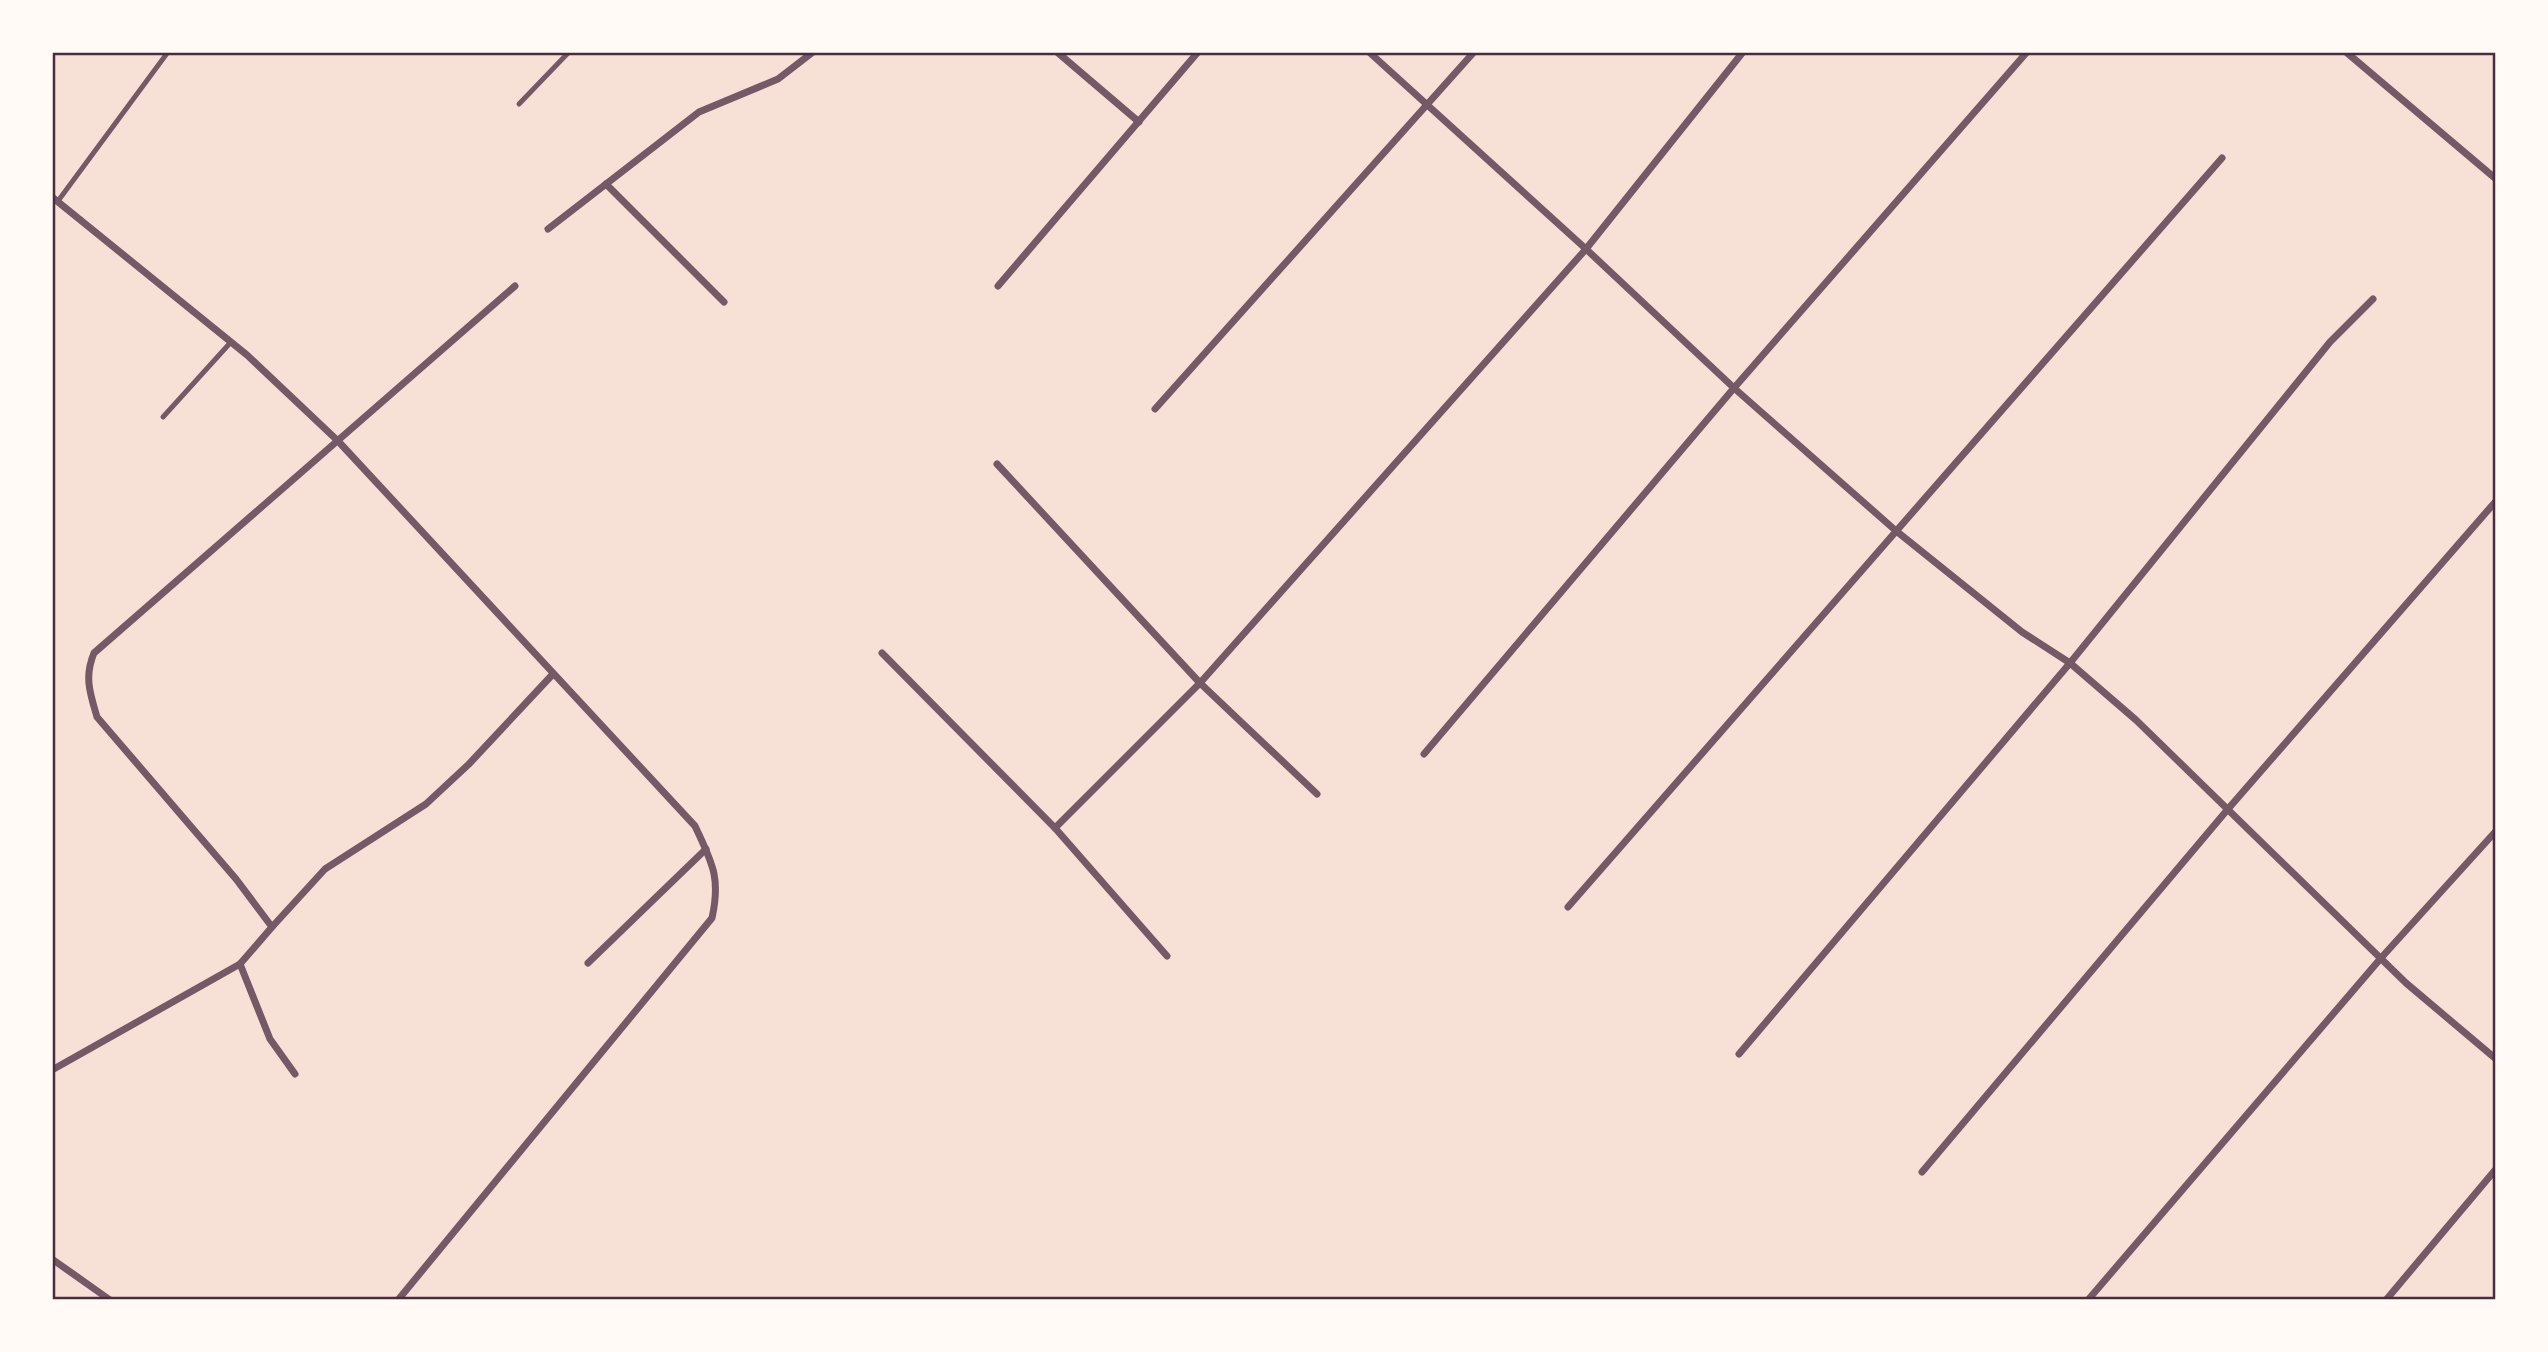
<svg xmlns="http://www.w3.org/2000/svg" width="2548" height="1352" viewBox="0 0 2548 1352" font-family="'Exo 2',sans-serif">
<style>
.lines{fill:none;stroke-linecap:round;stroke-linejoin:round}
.service{stroke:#755966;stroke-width:5}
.minor{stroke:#755966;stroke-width:7}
.neatline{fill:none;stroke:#4a2c40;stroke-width:2.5}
</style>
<rect width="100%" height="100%" fill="#f7e1d7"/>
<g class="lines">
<g class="service">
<path d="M519,104L569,52"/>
<path d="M58,201L168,52"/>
<path d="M163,417L231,342"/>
</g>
<g class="minor">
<path d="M1057,52L1139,122"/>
<path d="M1369,52L1586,249L1734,388L1895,530L2022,632L2070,663L2136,720L2406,983L2496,1059"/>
<path d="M2346,52L2496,179"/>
<path d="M606,184L724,302"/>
<path d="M52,197L247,355L338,441L695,826C712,863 721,877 712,918L398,1300"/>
<path d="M548,229L699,112L778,79L813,52"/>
<path d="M998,286L1198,52"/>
<path d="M1155,409L1474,52"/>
<path d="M997,464L1200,683L1317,794"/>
<path d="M882,653L1055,828L1167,956"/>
<path d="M1424,754L1734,388L2027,52"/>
<path d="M1055,828L1200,683L1586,249L1743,52"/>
<path d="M1568,907L2222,158"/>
<path d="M272,927L325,869L426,804L469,764L553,674"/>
<path d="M588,963L706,849"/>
<path d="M240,964L270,1039L295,1074"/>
<path d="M1739,1054L2070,663L2330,342L2373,299"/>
<path d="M52,1070L240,964L272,927L236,879L97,717C90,693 84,677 94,653L515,286"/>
<path d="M1922,1172L2228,809L2496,501"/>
<path d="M52,1259L110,1300"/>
<path d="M2088,1300L2381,958L2496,831"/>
<path d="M2386,1300L2496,1169"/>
</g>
</g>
<rect width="2548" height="1352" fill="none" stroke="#fffaf5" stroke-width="108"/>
<rect x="54" y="54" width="2440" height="1244" class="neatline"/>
</svg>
